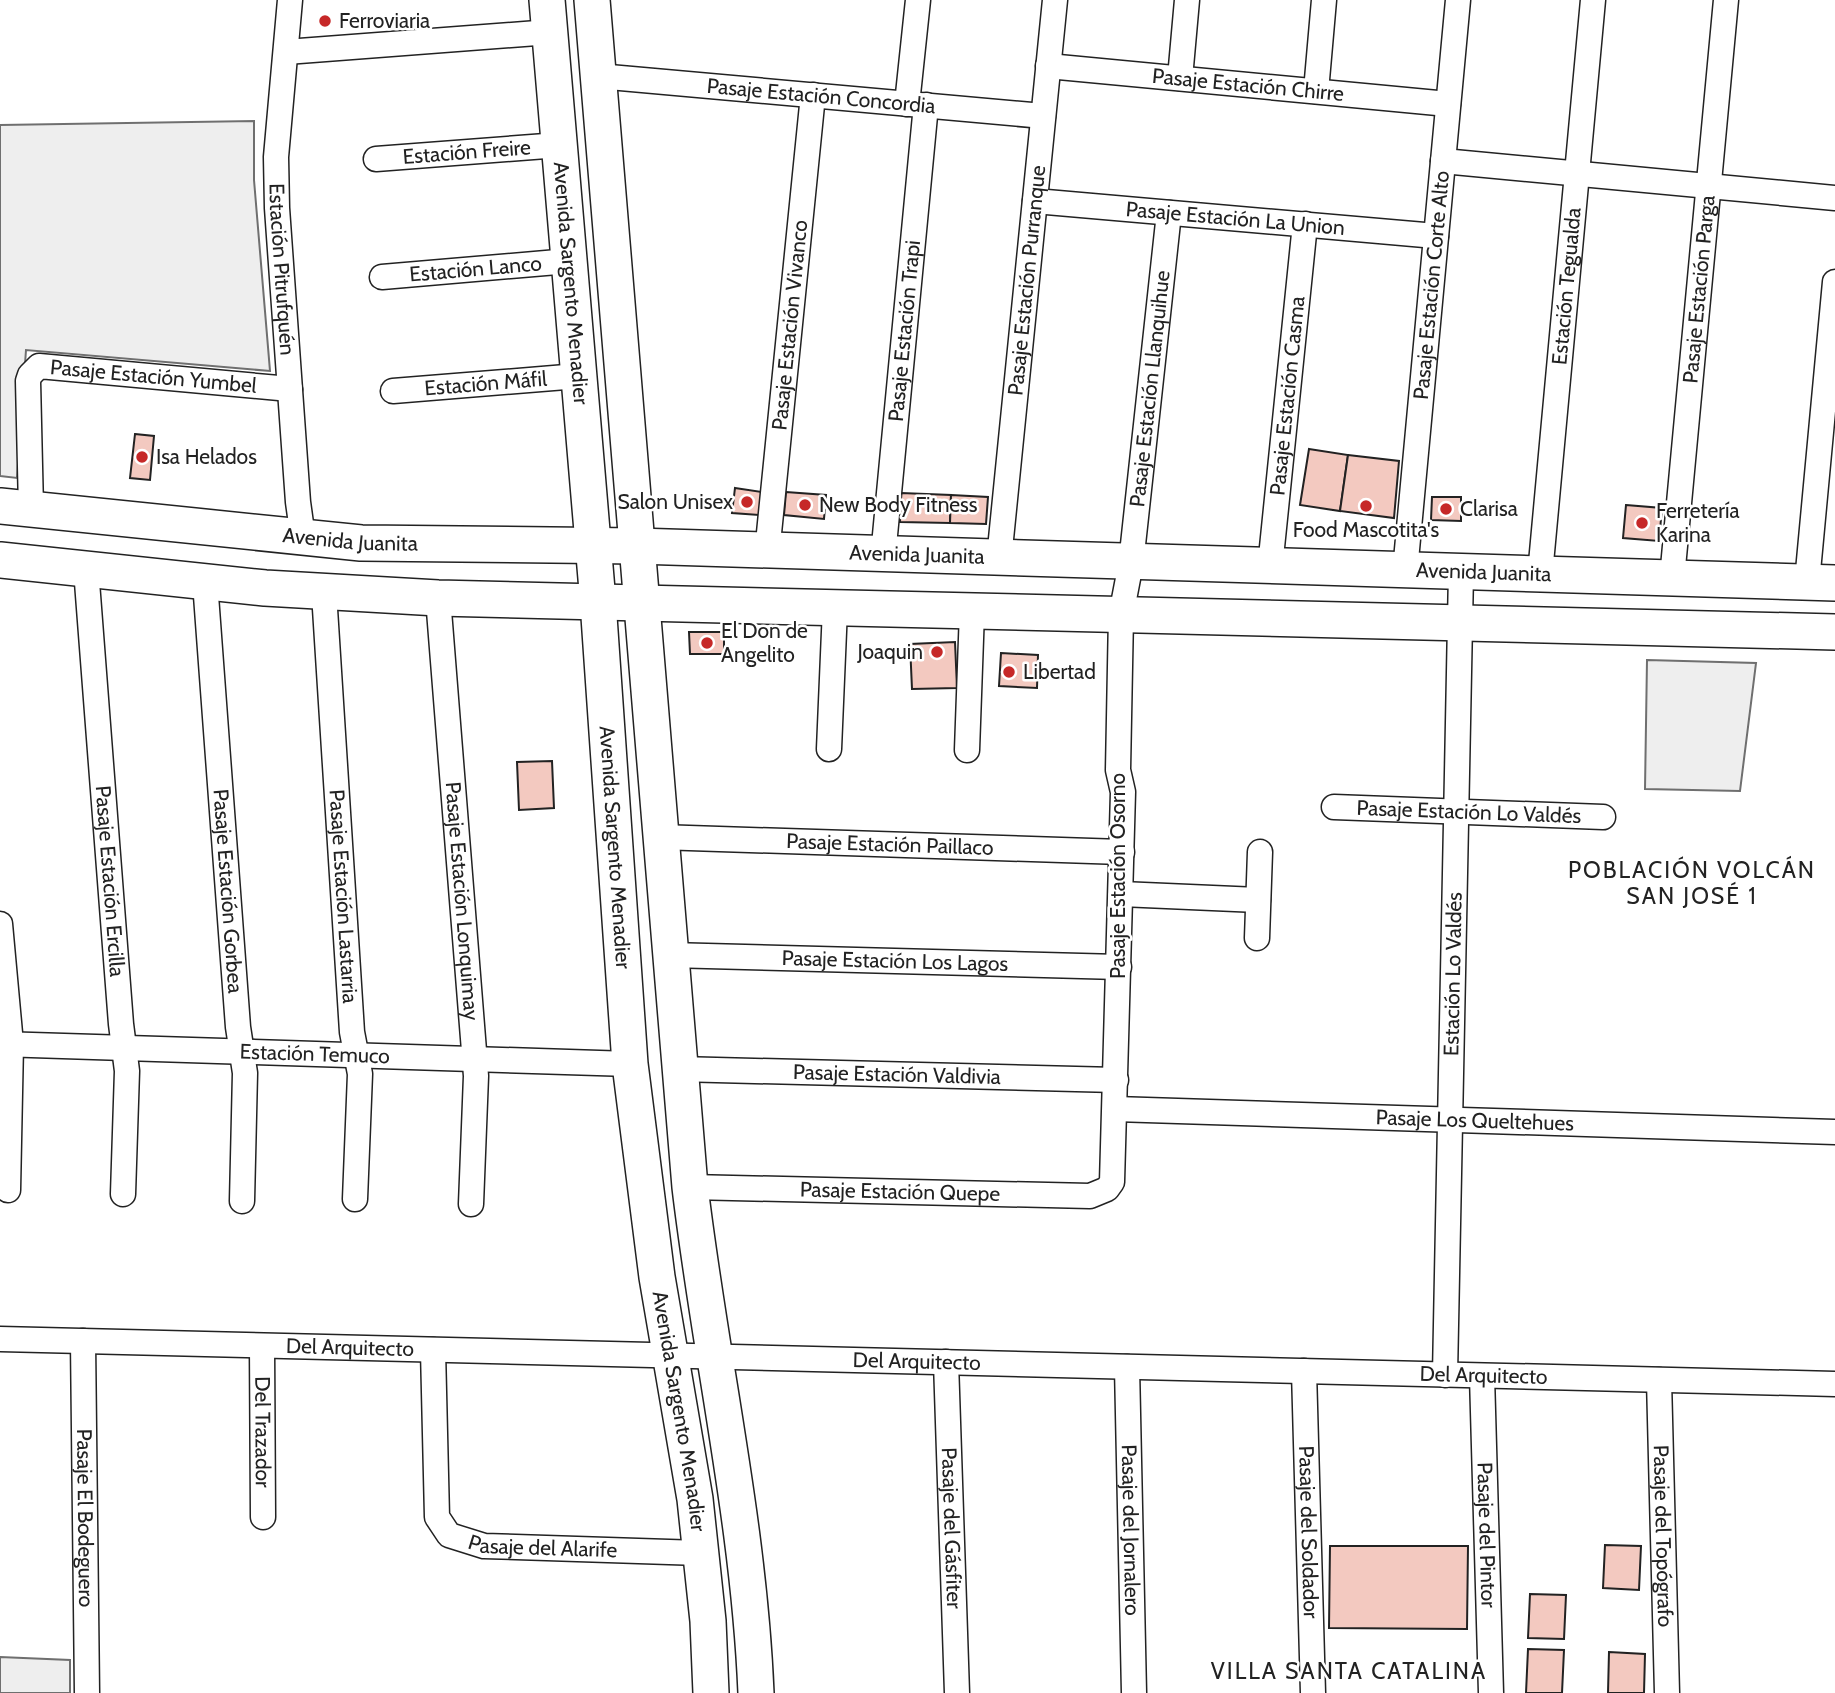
<svg xmlns="http://www.w3.org/2000/svg" width="1835" height="1693" viewBox="0 0 1835 1693" font-family="Cabin,sans-serif">
<style>
.green{fill:#eee;stroke:#6f6f6f;stroke-width:2}
.building{fill:#f3c9c0;stroke:#222;stroke-width:2}
.lines{fill:none;stroke-linecap:round;stroke-linejoin:round}
.street-casing{stroke:#222;stroke-width:27}
.secondary-casing{stroke:#222;stroke-width:38}
.street{stroke:#fff;stroke-width:24}
.secondary{stroke:#fff;stroke-width:35}
.poi-dot{fill:#c62828;stroke:#fff;stroke-width:2.5}
.labels{text-anchor:middle;stroke-width:5;stroke-linejoin:round;paint-order:stroke}
.poi-label{font-size:21px;fill:#222;stroke:#fff;text-anchor:start}
.street-label{font-size:21px;fill:#222;stroke:#fff}
.neighbourhood-label{font-size:23px;letter-spacing:2px;fill:#222;stroke:#fff}
</style>
<rect width="100%" height="100%" fill="#fff"/>
<g class="green">
<path d="M254,121V180L270,371L26,350L17,478L0,476V125Z"/>
<path d="M1647,660L1756,663L1740,791L1645,789Z"/>
<path d="M0,1657L70,1660V1693H0Z"/>
</g>
<g class="building">
<path d="M135,434L154,436L150,480L130,478Z"/>
<path d="M1309,449L1348,455L1340,511L1300,505Z"/>
<path d="M1348,455L1399,461L1394,518L1340,511Z"/>
<path d="M735,488L762,492L759,515L732,513Z"/>
<path d="M786,492L826,495L824,519L784,515Z"/>
<path d="M901,493L951,495L950,523L900,522Z"/>
<path d="M951,495L988,497L986,524L950,523Z"/>
<path d="M1432,497H1461V521L1431,520Z"/>
<path d="M1626,505L1662,508L1659,541L1623,538Z"/>
<path d="M689,632H724V654H690Z"/>
<path d="M955,642L957,688L912,689L910,644Z"/>
<path d="M1001,653L1038,655L1037,688L999,686Z"/>
<path d="M552,761L554,808L519,810L517,762Z"/>
<path d="M1605,1545L1641,1546L1639,1590L1603,1588Z"/>
<path d="M1330,1546H1468L1467,1629L1329,1628Z"/>
<path d="M1530,1594L1566,1595L1564,1639L1528,1638Z"/>
<path d="M1528,1649L1564,1650L1562,1693H1526Z"/>
<path d="M1609,1652L1645,1654L1644,1693H1608Z"/>
</g>
<g class="lines">
<defs>
<g id="street">
<path id="s1" d="M290,0L276,157L277,208L298,502L303,538"/>
<path d="M286,52L550,32"/>
<path id="s2" d="M1048,66L1448,104"/>
<path id="s3" d="M598,76L1043,116"/>
<path d="M1180,78L1187,0"/>
<path d="M1316,91L1324,0"/>
<path d="M907,104L918,0"/>
<path id="s4" d="M376,159L559,145"/>
<path d="M1443,161L1835,198"/>
<path id="s5" d="M1035,201L1436,236"/>
<path id="s6" d="M382,277L569,261"/>
<path id="s7" d="M393,391L578,376"/>
<path id="s8" d="M31,509L28,381L30,375L39,366L290,389"/>
<path id="s9" d="M767,553L813,95"/>
<path id="s10" d="M883,556L926,105"/>
<path id="s11" d="M999,559L1055,0"/>
<path id="s12" d="M1270,567L1305,224"/>
<path id="s13" d="M86,569L121,1024L127,1071L123,1194"/>
<path id="s14" d="M1405,571L1458,0"/>
<path id="s15" d="M1540,574L1593,0"/>
<path id="s16" d="M1672,578L1726,0"/>
<path id="s17" d="M205,582L238,1027L245,1073L242,1201"/>
<path d="M1807,582L1835,282"/>
<path id="s18" d="M324,593L352,1032L360,1074L355,1199"/>
<path id="s19" d="M438,598L476,1076L471,1204"/>
<path d="M829,749L835,608"/>
<path d="M967,750L972,611"/>
<path id="s20" d="M1334,807L1603,817"/>
<path id="s21" d="M659,837L1122,852"/>
<path d="M1121,894L1258,900"/>
<path d="M0,924L11,1044L8,1190"/>
<path d="M1257,938L1260,852"/>
<path id="s22" d="M669,955L1119,967"/>
<path id="s23" d="M0,1044L630,1064"/>
<path id="s24" d="M678,1069L1116,1080"/>
<path id="s25" d="M1115,1109L1835,1132"/>
<path id="s26" d="M690,1187L1090,1196L1107,1189L1112,1182L1123,792L1118,770L1121,615L1131,563L1169,213"/>
<path id="s27" d="M0,1339L1835,1384"/>
<path id="s28" d="M83,1341L87,1693"/>
<path id="s29" d="M262,1346L263,1517"/>
<path id="s30" d="M433,1350L437,1517L449,1535L484,1546L700,1553"/>
<path id="s31" d="M946,1362L957,1693"/>
<path id="s32" d="M1127,1367L1134,1693"/>
<path id="s33" d="M1304,1371L1313,1693"/>
<path id="s34" d="M1445,1375L1461,572"/>
<path id="s35" d="M1482,1376L1491,1693"/>
<path id="s36" d="M1659,1380L1667,1693"/>
</g>
<g id="secondary">
<path id="s37" d="M547,0L598,602L630,1064L657,1277L695,1499L708,1621L711,1693"/>
<path d="M592,0L690,1187C710,1356 749,1522 756,1693"/>
<path id="s38" d="M0,506L361,543L637,546L1835,583"/>
<path d="M0,560L265,588L438,598L1835,632"/>
</g>
</defs>
<use href="#street" class="street-casing"/>
<use href="#secondary" class="secondary-casing"/>
<use href="#street" class="street"/>
<use href="#secondary" class="secondary"/>
</g>
<g class="poi-dot">
<circle cx="325" cy="21" r="7"/>
<circle cx="142" cy="457" r="7"/>
<circle cx="747" cy="502" r="7"/>
<circle cx="805" cy="505" r="7"/>
<circle cx="1366" cy="506" r="7"/>
<circle cx="1446" cy="509" r="7"/>
<circle cx="1642" cy="523" r="7"/>
<circle cx="707" cy="643" r="7"/>
<circle cx="937" cy="652" r="7"/>
<circle cx="1009" cy="672" r="7"/>
</g>
<g class="labels">
<g class="poi-label">
<text x="339" y="28">Ferroviaria</text>
<text x="156" y="464">Isa Helados</text>
<text x="733" y="509" text-anchor="end">Salon Unisex</text>
<text x="819" y="512">New Body Fitness</text>
<text x="1460" y="516">Clarisa</text>
<text x="1656" y="518">Ferretería<tspan x="1656" dy="24">Karina</tspan></text>
<text x="1366" y="537" text-anchor="middle">Food Mascotita's</text>
<text x="721" y="638">El Don de<tspan x="721" dy="24">Angelito</tspan></text>
<text x="923" y="659" text-anchor="end">Joaquin</text>
<text x="1023" y="679">Libertad</text>
</g>
<g class="street-label">
<text dy="7" stroke="none"><textPath href="#s2" startOffset="201">Pasaje Estación Chirre</textPath></text>
<text dy="7" stroke="none"><textPath href="#s3" startOffset="224">Pasaje Estación Concordia</textPath></text>
<text dy="7" stroke="none"><textPath href="#s4" startOffset="91">Estación Freire</textPath></text>
<text dy="7" stroke="none"><textPath href="#s5" startOffset="201">Pasaje Estación La Union</textPath></text>
<text dy="7" stroke="none"><textPath href="#s1" startOffset="270">Estación Pitrufquén</textPath></text>
<text dy="7" stroke="none"><textPath href="#s6" startOffset="94">Estación Lanco</textPath></text>
<text dy="7" stroke="none"><textPath href="#s11" startOffset="280">Pasaje Estación Purranque</textPath></text>
<text dy="7" stroke="none"><textPath href="#s37" startOffset="284">Avenida Sargento Menadier</textPath></text>
<text dy="7" stroke="none"><textPath href="#s14" startOffset="287">Pasaje Estación Corte Alto</textPath></text>
<text dy="7" stroke="none"><textPath href="#s15" startOffset="289">Estación Tegualda</textPath></text>
<text dy="7" stroke="none"><textPath href="#s16" startOffset="290">Pasaje Estación Parga</textPath></text>
<text dy="7" stroke="none"><textPath href="#s9" startOffset="229">Pasaje Estación Vivanco</textPath></text>
<text dy="7" stroke="none"><textPath href="#s10" startOffset="226">Pasaje Estación Trapi</textPath></text>
<text dy="7" stroke="none"><textPath href="#s8" startOffset="262">Pasaje Estación Yumbel</textPath></text>
<text dy="7" stroke="none"><textPath href="#s7" startOffset="93">Estación Máfil</textPath></text>
<text dy="7" stroke="none"><textPath href="#s26" startOffset="1223">Pasaje Estación Llanquihue</textPath></text>
<text dy="7" stroke="none"><textPath href="#s12" startOffset="172">Pasaje Estación Casma</textPath></text>
<text dy="7" stroke="none"><textPath href="#s38" startOffset="352">Avenida Juanita</textPath></text>
<text dy="7" stroke="none"><textPath href="#s38" startOffset="919">Avenida Juanita</textPath></text>
<text dy="7" stroke="none"><textPath href="#s38" startOffset="1486">Avenida Juanita</textPath></text>
<text dy="7" stroke="none"><textPath href="#s20" startOffset="135">Pasaje Estación Lo Valdés</textPath></text>
<text dy="7" stroke="none"><textPath href="#s21" startOffset="231">Pasaje Estación Paillaco</textPath></text>
<text dy="7" stroke="none"><textPath href="#s37" startOffset="850">Avenida Sargento Menadier</textPath></text>
<text transform="translate(1118 876) rotate(-90)" y="7">Pasaje Estación Osorno</text>
<text dy="7" stroke="none"><textPath href="#s13" startOffset="313">Pasaje Estación Ercilla</textPath></text>
<text dy="7" stroke="none"><textPath href="#s17" startOffset="310">Pasaje Estación Gorbea</textPath></text>
<text dy="7" stroke="none"><textPath href="#s18" startOffset="304">Pasaje Estación Lastarria</textPath></text>
<text dy="7" stroke="none"><textPath href="#s19" startOffset="304">Pasaje Estación Lonquimay</textPath></text>
<text dy="7" stroke="none"><textPath href="#s22" startOffset="226">Pasaje Estación Los Lagos</textPath></text>
<text dy="7" stroke="none"><textPath href="#s34" startOffset="401">Estación Lo Valdés</textPath></text>
<text dy="7" stroke="none"><textPath href="#s23" startOffset="315">Estación Temuco</textPath></text>
<text dy="7" stroke="none"><textPath href="#s24" startOffset="219">Pasaje Estación Valdivia</textPath></text>
<text dy="7" stroke="none"><textPath href="#s25" startOffset="360">Pasaje Los Queltehues</textPath></text>
<text dy="7" stroke="none"><textPath href="#s26" startOffset="210">Pasaje Estación Quepe</textPath></text>
<text dy="7" stroke="none"><textPath href="#s27" startOffset="350">Del Arquitecto</textPath></text>
<text dy="7" stroke="none"><textPath href="#s27" startOffset="917">Del Arquitecto</textPath></text>
<text dy="7" stroke="none"><textPath href="#s27" startOffset="1484">Del Arquitecto</textPath></text>
<text dy="7" stroke="none"><textPath href="#s37" startOffset="1418">Avenida Sargento Menadier</textPath></text>
<text dy="7" stroke="none"><textPath href="#s29" startOffset="86">Del Trazador</textPath></text>
<text dy="7" stroke="none"><textPath href="#s28" startOffset="177">Pasaje El Bodeguero</textPath></text>
<text dy="7" stroke="none"><textPath href="#s31" startOffset="166">Pasaje del Gásfiter</textPath></text>
<text dy="7" stroke="none"><textPath href="#s32" startOffset="163">Pasaje del Jornalero</textPath></text>
<text dy="7" stroke="none"><textPath href="#s33" startOffset="161">Pasaje del Soldador</textPath></text>
<text dy="7" stroke="none"><textPath href="#s35" startOffset="159">Pasaje del Pintor</textPath></text>
<text dy="7" stroke="none"><textPath href="#s36" startOffset="156">Pasaje del Topógrafo</textPath></text>
<text dy="7" stroke="none"><textPath href="#s30" startOffset="284">Pasaje del Alarife</textPath></text>
</g>
<g class="neighbourhood-label">
<text x="1692" y="878">POBLACIÓN VOLCÁN<tspan x="1692" dy="26">SAN JOSÉ 1</tspan></text>
<text x="1349" y="1679">VILLA SANTA CATALINA</text>
</g>
</g>
</svg>
